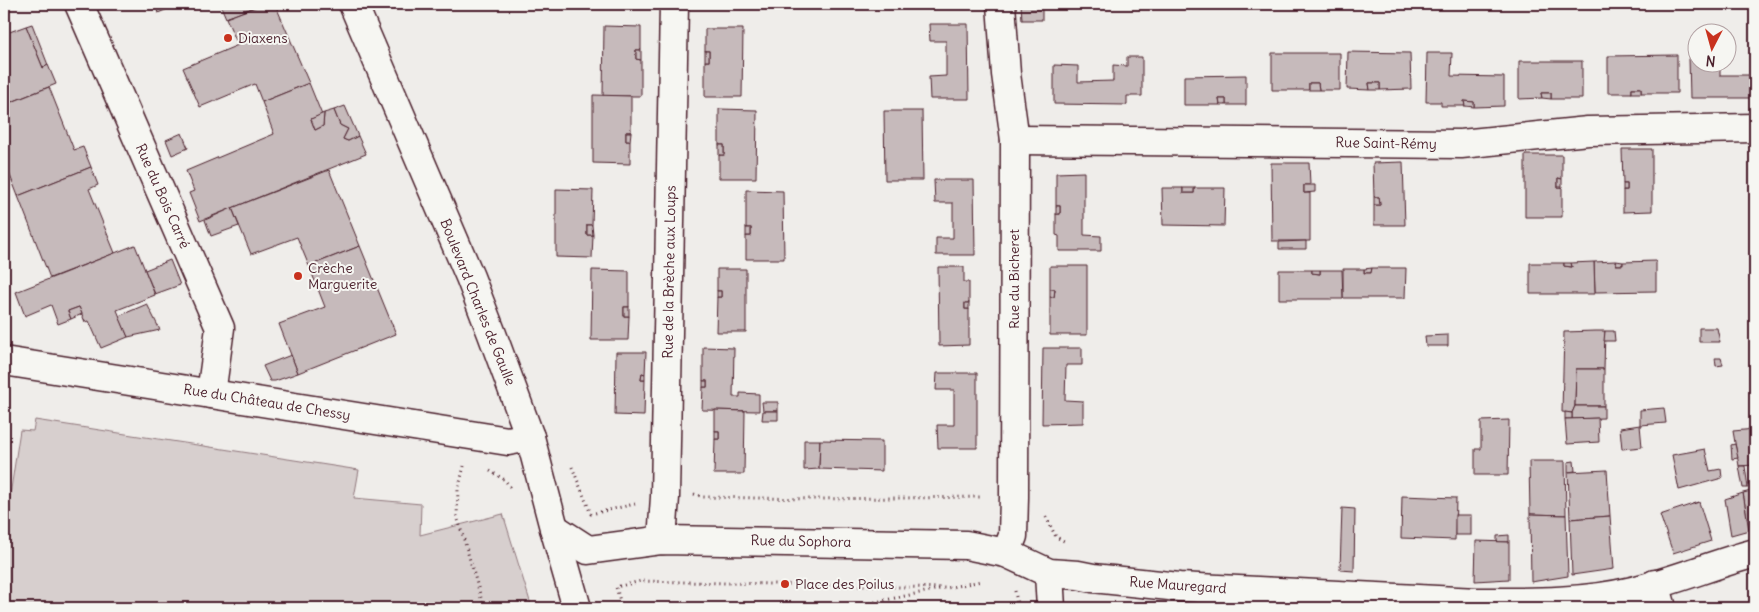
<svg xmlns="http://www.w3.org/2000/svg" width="1759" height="612" viewBox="0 0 1759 612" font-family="Delius,sans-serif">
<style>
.grass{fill:#d7cfce;stroke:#90777c}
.building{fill:#c6babb;stroke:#4a1f2b}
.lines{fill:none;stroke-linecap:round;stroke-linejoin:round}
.minor-casing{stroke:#4a1f2b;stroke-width:31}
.path{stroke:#4a1f2b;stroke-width:3;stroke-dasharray:1 4;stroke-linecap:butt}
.minor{stroke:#f6f6f2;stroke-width:28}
.poi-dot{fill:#c8321e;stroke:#f6f6f2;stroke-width:2}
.labels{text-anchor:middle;stroke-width:4;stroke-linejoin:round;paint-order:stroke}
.poi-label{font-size:14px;fill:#4a1f2b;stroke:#f6f6f2;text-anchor:start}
.street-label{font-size:14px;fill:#4a1f2b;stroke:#f6f6f2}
</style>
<rect width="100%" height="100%" fill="#efedea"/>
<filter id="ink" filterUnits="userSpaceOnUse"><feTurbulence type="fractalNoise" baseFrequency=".02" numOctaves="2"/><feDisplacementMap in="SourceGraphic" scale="10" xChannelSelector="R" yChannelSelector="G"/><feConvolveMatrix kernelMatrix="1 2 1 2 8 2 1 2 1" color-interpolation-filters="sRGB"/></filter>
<g filter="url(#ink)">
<path class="grass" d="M35,420L359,470L354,498L421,504L420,535L503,514L532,608H4V535L20,430L33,431Z"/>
<g class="building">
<path d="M155,4H180L158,13Z"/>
<path d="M220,4H263L226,18Z"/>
<path d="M263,4H275L309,83L262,102L255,84L200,107L183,68L238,45L226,18Z"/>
<path d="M1021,4H1042V20H1022Z"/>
<path d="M32,24L48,65L43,68L26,26Z"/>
<path d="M929,24H968L969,99H930L929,77L946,76V41H930Z"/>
<path d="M26,26L43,68L48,65L56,84L4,105V77L5,76L4,73V34Z"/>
<path d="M604,26L641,27V50H636V59L641,60V96H603Z"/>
<path d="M705,29H743L742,97H705V61H709V51H705Z"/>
<path d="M636,50H641V60L636,59Z"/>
<rect x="705" y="51" width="4" height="10"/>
<path d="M1348,52L1410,53L1411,89L1380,90V83H1369L1370,90L1347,89Z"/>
<path d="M1272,53H1340V90H1319L1318,83H1309V90H1272Z"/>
<path d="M1427,53H1452L1451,76L1504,77V106L1474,107V102L1464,101L1465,106H1441V102H1426Z"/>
<path d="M1677,55V93H1641V88H1632V93H1608V56Z"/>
<path d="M1127,57H1142V96H1127V105L1054,104V65L1078,66V82L1113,81V65L1127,66Z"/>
<path d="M1689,58H1696V62H1720V75H1755V59V98H1690Z"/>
<path d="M1519,61H1582V99H1551V93H1541L1542,98L1519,99Z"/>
<path d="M1246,75V105H1226V99H1219L1220,105H1184V76Z"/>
<path d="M309,83L322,115L311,119L315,130L323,126L324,113L334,110L340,125L348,129L343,139L348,141L358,136L366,154L200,221L189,193L194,191L186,171L274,134L262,102Z"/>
<path d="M1309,83H1318L1319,90H1309Z"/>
<path d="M1369,83H1380V90H1370Z"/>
<path d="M49,87L74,150L83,147L91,167L18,196L4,160V105Z"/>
<rect x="1632" y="88" width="9" height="5"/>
<path d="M1541,93H1551V99L1542,98Z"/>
<path d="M593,95L631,96V132H626V141H630V164L593,163Z"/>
<path d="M1219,99H1226V105H1220Z"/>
<path d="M1464,101L1474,102V107L1465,106Z"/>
<path d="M345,106L358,136L348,141L343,139L348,129L340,125L334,110Z"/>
<path d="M719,109L757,110L756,178H719V155H724V145H719Z"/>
<path d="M884,111H922L923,180H885Z"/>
<path d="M324,113L323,126L315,130L311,119Z"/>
<path d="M626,132H631L630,141H626Z"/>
<path d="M182,133L188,148L172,155L166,140Z"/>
<rect x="719" y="145" width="5" height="10"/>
<path d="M1622,149H1652V211L1623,212V190H1627V184H1623Z"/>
<path d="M1525,155H1562V179L1558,178V187H1562V217H1525Z"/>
<path d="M1403,162L1405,225H1374V205H1380L1379,197H1374L1373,163Z"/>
<path d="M1271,163H1309L1310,185H1304V193H1310V241H1272Z"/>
<path d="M91,167L98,185L89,189L115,253L50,278L18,196Z"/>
<path d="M329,170L360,246L309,266L297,237L251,254L232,208Z"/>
<path d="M1084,172V235L1101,236V251H1059V236L1056,235V214H1060V206H1056V173Z"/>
<path d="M1558,178L1562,179V187H1558Z"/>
<path d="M934,180H974L975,255H936V238H953V203H935Z"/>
<rect x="1623" y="184" width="4" height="6"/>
<path d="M1304,185H1315V192L1304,193Z"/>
<path d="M1162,188H1183V193H1194V188H1225L1224,226L1163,225Z"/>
<rect x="1183" y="188" width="11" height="5"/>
<path d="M556,189L593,190L592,225H587V235H593L592,258L556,257Z"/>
<path d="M746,190L783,191L784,259H746V236H751V228H746Z"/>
<path d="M1374,197H1379L1380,205H1374Z"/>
<rect x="1056" y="206" width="4" height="8"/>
<path d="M232,208L239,226L211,236L205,220Z"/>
<path d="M587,225H592L593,235H587Z"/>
<rect x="746" y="228" width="5" height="8"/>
<path d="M1306,241V249H1279V242Z"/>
<path d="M135,245L155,295L117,310L128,337L101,348L89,321L85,322L79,307L68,311L71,319L58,324L51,305L25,316L16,292Z"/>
<path d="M360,246L396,334L298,373L279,324L325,307L309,266Z"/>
<path d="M170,260L180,285L155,294L145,270Z"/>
<path d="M1616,261L1623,262V265H1616Z"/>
<path d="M1616,261V265H1623V262L1656,261V291L1595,292L1594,262Z"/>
<path d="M4,262L8,273L4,275Z"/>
<path d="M1594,262L1595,294H1530V263H1564V266L1572,267L1571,263Z"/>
<path d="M1564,263H1571L1572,267L1564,266Z"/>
<path d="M1050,266H1087V335H1050V297H1054L1055,289H1050Z"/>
<path d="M938,267H964V282H969V303H965V309H969V345L939,346Z"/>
<path d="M1372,268L1371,273H1364V269Z"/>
<path d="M1372,268H1406L1405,298H1343V269H1364V273H1371Z"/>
<path d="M717,269H746V332H716L717,297H721V291H717Z"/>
<path d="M592,270L629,271V307H624V316H629L628,340H591Z"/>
<path d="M1279,270H1312V273L1320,274V270H1342L1343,299H1279Z"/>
<path d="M1312,270H1320V274L1312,273Z"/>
<path d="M1050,289H1055L1054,297H1050Z"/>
<rect x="717" y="291" width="4" height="6"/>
<rect x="965" y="303" width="4" height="6"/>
<path d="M147,304L160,330L128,337L119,316Z"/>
<path d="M79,307L82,314L71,319L68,311Z"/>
<rect x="624" y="307" width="5" height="9"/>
<path d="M1699,328H1717L1720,342H1699Z"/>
<path d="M1595,331H1605L1604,369H1576L1575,406L1572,413L1562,412L1564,332Z"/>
<path d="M1605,331H1614L1615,341H1604Z"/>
<path d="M1448,335V346H1426L1425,336Z"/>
<path d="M703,347L734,348L733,397H740V393L759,394V411L702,410L703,387H707V381H703Z"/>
<path d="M1043,348H1082V365H1066L1065,400L1083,401V423L1042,424Z"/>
<path d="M616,352H646L645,374L642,373L641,380H645L644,416L615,415Z"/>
<path d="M291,355L298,373L275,381H270L263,366Z"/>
<path d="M1715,358H1721L1723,365L1716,366Z"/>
<path d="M1576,369H1604V406H1575Z"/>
<path d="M642,373L645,374V380H641Z"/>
<path d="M937,373H977V448H938L937,425H954V390H936Z"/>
<rect x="703" y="381" width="4" height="6"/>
<path d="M762,402H778V411H763Z"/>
<path d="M1575,406H1604V418L1572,419V413Z"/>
<path d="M1664,408L1666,423L1640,425V410Z"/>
<path d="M715,410L745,411L744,474H714L715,439H719V431H715Z"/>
<path d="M763,411H778V420H762Z"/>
<path d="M1565,412L1572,413V419H1565Z"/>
<path d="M1598,418L1599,442L1567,444L1565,419Z"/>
<path d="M1509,420L1508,475H1475V449H1481V421Z"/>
<path d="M1640,425L1642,447L1622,449L1620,428Z"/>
<path d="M1755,429V465L1739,466L1733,431Z"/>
<rect x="715" y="431" width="4" height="8"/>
<path d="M804,440H820L819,469L804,470Z"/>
<path d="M820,440L882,441V471L819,469Z"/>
<path d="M1735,444L1738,458L1732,459L1731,445Z"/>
<path d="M1705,449L1710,471L1721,469L1722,478L1679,490L1672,455Z"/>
<path d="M1529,461H1565L1566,515L1530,514Z"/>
<path d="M1574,461L1575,471L1568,472V462Z"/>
<path d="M1739,466H1745L1748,488H1743Z"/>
<path d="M1607,470L1610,516L1570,519L1568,472Z"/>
<path d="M1755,490V528L1749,530L1743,493Z"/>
<path d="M1743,493L1749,530L1731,535L1725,499Z"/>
<path d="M1402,496L1456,498L1455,540L1401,538Z"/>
<path d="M1699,502L1711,541L1673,553L1660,515Z"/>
<path d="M1342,508L1355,509L1354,571L1340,570Z"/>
<path d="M1530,514L1566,515L1568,576L1531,582Z"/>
<rect x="1455" y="515" width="16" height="20"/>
<path d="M1610,516L1614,569L1572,575L1570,519Z"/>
<path d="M1509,535V542H1497V536Z"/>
<path d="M1476,541L1509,542V579L1475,581Z"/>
</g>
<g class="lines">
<defs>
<g id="minor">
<path d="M79,4L220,328L211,394"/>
<path d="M353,4L470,277L492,334L530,437L554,528L577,608"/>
<path d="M1001,4L1006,74L1015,140L1014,497L1013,536L1006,553"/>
<path d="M1015,140L1461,144L1588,131L1755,128"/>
<path d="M4,361L508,441L530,437"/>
<path d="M554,528L588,550L662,540L966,545L1006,553L1049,573L1078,575L1093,578L1179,587L1477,602C1528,602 1582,603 1632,591C1674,581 1714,564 1755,553"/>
<path d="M662,540L665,497L674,4"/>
<path d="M1049,573L1051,608"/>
<path d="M1655,584L1662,608"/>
</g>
</defs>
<use href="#minor" class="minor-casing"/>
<g class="path">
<path d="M464,466L458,490L457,516L484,608"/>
<path d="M572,467L591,514L635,504"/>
<path d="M490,471L505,480L510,487"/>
<path d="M694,494L703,497L814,499L983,497"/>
<path d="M1046,517L1056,537L1066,542"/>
<path d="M1015,591L1017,603H1019"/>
<path d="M622,608L616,587L641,581L947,588L981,581"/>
<path d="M845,608L940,589"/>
</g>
<use href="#minor" class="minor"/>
</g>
</g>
<g class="poi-dot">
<circle cx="228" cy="38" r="5"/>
<circle cx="298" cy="276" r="5"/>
<circle cx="785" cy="584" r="5"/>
</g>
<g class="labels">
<g class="poi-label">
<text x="238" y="43">Diaxens</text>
<text x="308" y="273">Crèche<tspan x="308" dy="16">Marguerite</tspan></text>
<text x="795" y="589">Place des Poilus</text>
</g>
<g class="street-label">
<text transform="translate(1386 143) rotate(1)" y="5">Rue Saint-Rémy</text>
<text transform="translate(163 196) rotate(66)" y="5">Rue du Bois Carré</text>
<text transform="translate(669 272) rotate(-89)" y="5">Rue de la Brèche aux Loups</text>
<text transform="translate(1014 279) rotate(-90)" y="5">Rue du Bicheret</text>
<text transform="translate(478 302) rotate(68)" y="5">Boulevard Charles de Gaulle</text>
<text transform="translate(267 402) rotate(9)" y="5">Rue du Château de Chessy</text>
<text transform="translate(801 541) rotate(1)" y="5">Rue du Sophora</text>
<text transform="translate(1178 585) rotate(4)" y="5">Rue Mauregard</text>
</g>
</g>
<rect width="1759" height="612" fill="none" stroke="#f6f6f2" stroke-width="20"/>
<rect x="10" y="10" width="1739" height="592" fill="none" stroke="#4a1f2b" stroke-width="2" filter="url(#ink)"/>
<g transform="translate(1712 48) rotate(186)"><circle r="24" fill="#f6f6f2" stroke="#b1a0a2"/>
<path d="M0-4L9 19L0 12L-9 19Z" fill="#c8321e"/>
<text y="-8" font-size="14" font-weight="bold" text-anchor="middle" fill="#4a1f2b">N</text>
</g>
</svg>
